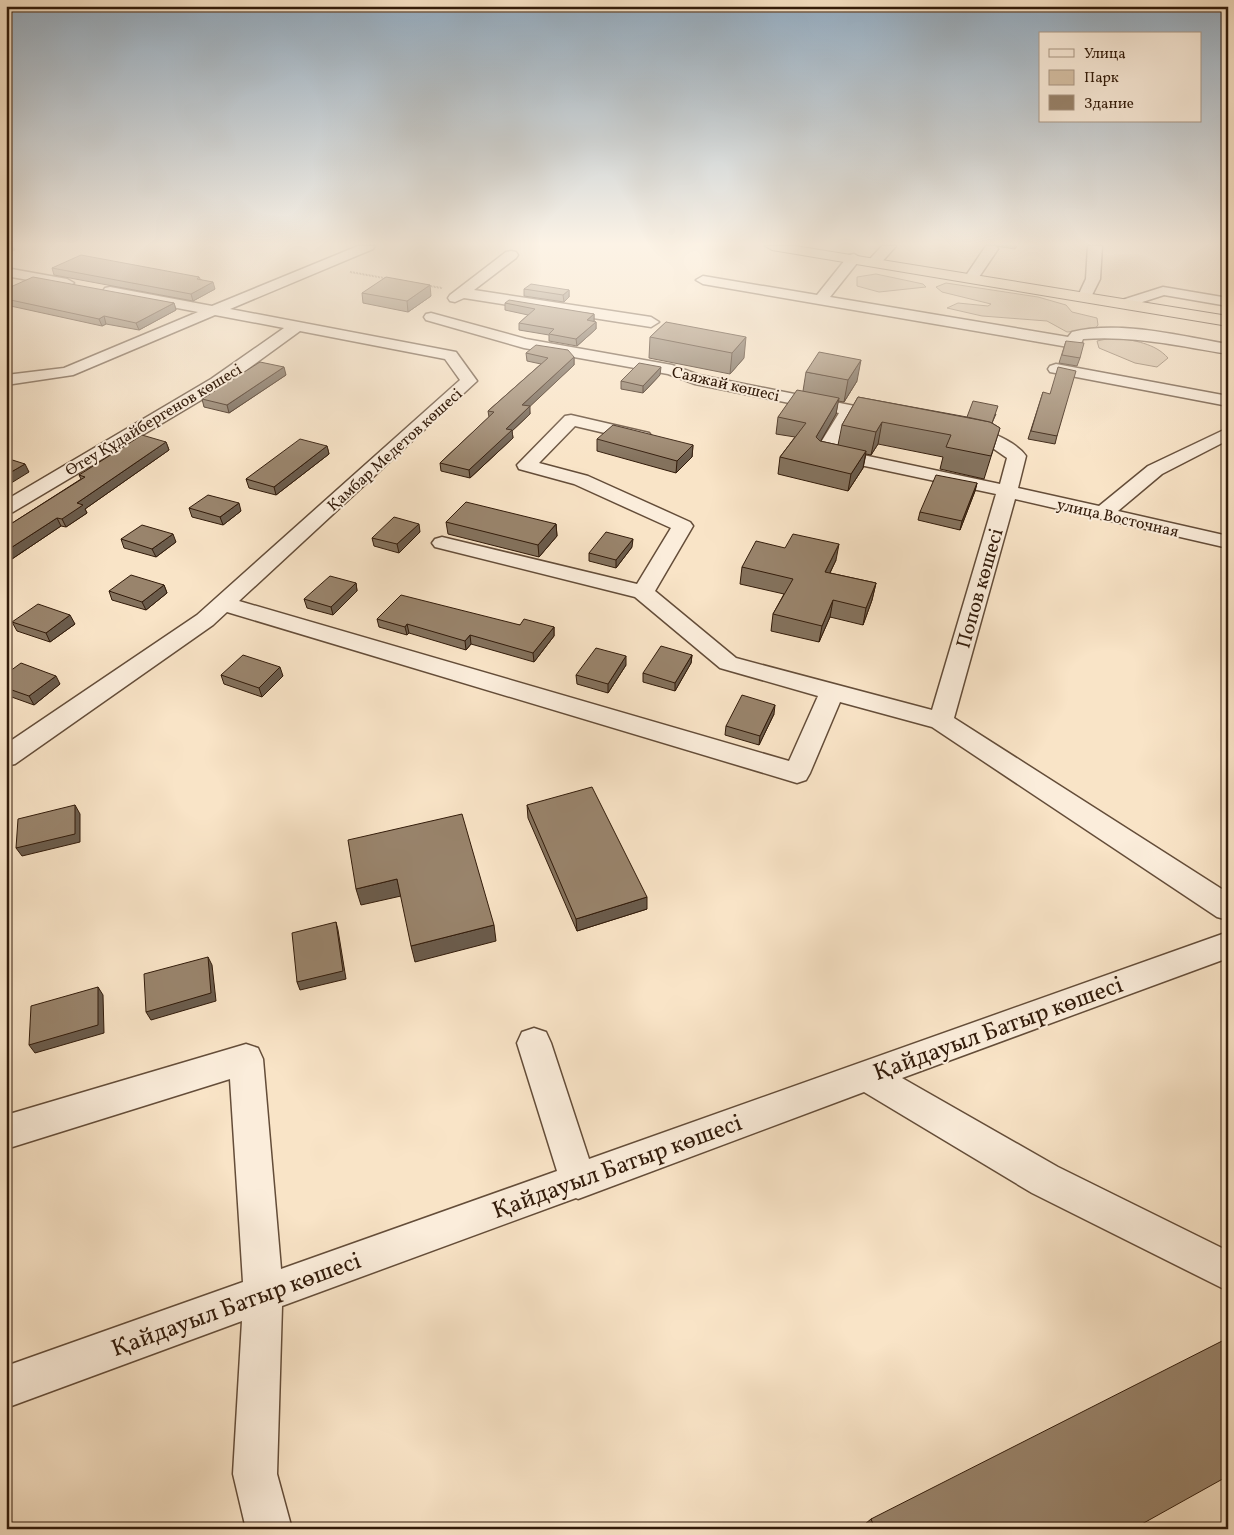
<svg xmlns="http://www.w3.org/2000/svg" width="1234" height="1535" viewBox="0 0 1234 1535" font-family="Vollkorn,serif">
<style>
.green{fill:#d7c2a7;stroke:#846e58}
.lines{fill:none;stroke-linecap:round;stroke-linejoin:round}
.minor-casing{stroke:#644d39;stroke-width:3}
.highway-casing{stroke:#321b0a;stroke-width:2}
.path{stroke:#321b0a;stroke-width:2;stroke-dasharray:0.5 1;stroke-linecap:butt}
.minor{fill:#fbeddb;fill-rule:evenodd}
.highway{fill:#f9e4c7;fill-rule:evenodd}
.wall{fill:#84725d;stroke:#321b0a}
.shaded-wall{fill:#6b5c4c;stroke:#321b0a}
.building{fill:#99846c;stroke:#321b0a}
.labels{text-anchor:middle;stroke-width:4;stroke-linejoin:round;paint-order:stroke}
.far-street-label{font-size:16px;fill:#321b0a;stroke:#fbeddb}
.street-label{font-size:20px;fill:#321b0a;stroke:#fbeddb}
.near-street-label{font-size:24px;fill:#321b0a;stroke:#fbeddb}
</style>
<rect width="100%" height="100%" fill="#f9e4c7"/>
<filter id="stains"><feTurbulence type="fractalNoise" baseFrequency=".004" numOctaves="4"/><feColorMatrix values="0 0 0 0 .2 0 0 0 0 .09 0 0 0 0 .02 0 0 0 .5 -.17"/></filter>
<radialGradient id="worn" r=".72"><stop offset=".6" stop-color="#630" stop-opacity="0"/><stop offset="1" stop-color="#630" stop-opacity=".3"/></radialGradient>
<g class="green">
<path d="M876,274L923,284L926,287L879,292L857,286V277Z"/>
<path d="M946,283L1038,297L1066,305L1072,312L1097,318L1098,325L1094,330L1067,332L1047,321L982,316L947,308L958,303L988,306L991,304L942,292L936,287Z"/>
<path d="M1116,337C1134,341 1155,343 1168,358L1157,367L1135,363L1099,348L1097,341Z"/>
</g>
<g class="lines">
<defs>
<g id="minor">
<path d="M358,246H375L373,249L230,309L456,352L477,381L239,601L789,761L818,696L720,668L635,597L435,547L432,543L435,539L442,537L637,584L671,528L574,484L519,469L517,465L565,416L571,415L649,433L652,437L649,441L643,442L575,426L539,463L588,476L690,522L693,526L655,591L736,658L932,710L996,494L818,456L815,452L839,413L695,384L668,374L524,348L426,320L424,317L426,314L431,313L526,339L672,365L699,375L890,413L893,417L890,421L884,422L854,416L835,449L1000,484L1007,458L984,442L956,436L953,432L956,428C975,423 1015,440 1026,456L1018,488L1099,506L1148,466L1228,428V440L1162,474L1118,511L1228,536V548L1015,499L954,718L1228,893V920L1217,917L932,727L840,702L810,773L806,780L797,783L227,612L213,625L15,764L6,766V744L197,615L460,380L445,359L300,331L223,387L13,512L6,514V500L211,379L284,328L215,315L73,375L6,385V375L64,368L198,312L105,294L103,291L105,288L110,287L212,306Z"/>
<path d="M882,246H896L880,264H870L868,261Z"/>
<path d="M986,246H996L998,249L977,280H967L965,277Z"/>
<path d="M1088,246H1102L1100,279L1090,299L1085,300L1078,296L1086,279Z"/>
<path d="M511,251L516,252L518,255L516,258L474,290L651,317L659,322L651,327L464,298L455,302L450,301L448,298L450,295L506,252Z"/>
<path d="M854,254L861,258L830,297L1068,337L1072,332C1119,320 1181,336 1228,344V354C1180,346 1132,335 1083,339L1080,346L1074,348L703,284L696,280L703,276L817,295L849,255Z"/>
<path d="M6,268L67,279L74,283L67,287L6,276Z"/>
<path d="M1163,287L1228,298V306L1164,295L1127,307L1120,303L1122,300Z"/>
<path d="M1056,364L1228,396V406L1050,372L1048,369L1050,366Z"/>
<path d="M1228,932V958L902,1078L1058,1167L1228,1251V1291L1032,1193L864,1092L578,1199L576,1198L282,1306L277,1474L292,1529H246L233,1474L242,1321L6,1408V1366L243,1282L230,1079L6,1149V1115L246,1044L258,1048L263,1059L281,1269L557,1171L517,1043L522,1032L534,1028L546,1032L551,1043L589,1159Z"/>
</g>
<path id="highway" d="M765,246H795L1228,316V326L772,250Z"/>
</defs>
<use href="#minor" class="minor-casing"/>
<use href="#highway" class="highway-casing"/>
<path class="path" d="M350,272L442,288"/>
<use href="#minor" class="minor"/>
<use href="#highway" class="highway"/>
</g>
<g class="wall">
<path d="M995,246H1017L1015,249Z"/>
<path d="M52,268L199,277L200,279L215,289L193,301L54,275Z"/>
<path d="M6,289L174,303L176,310L139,330L106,324L102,326L6,305Z"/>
<path d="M524,289L569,290V297L564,302L524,296Z"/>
<path d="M362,293L431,296L408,312L363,303Z"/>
<path d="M505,303L594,314V321L596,322V329L577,346L549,341V335L519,330V323L528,315L505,310Z"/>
<path d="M666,322L744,358L730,374L649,358L650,337Z"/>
<path d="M1066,341L1080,358L1077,366L1059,363Z"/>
<path d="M526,353L574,357V365L529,406L530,414L512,431L513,438L470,478L441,471L440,463L489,417L488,411L541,364L527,361Z"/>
<path d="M806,372L857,381L844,402L838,401L836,414L820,441L838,445L842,425L858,397L967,417L996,414L992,423L1000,428L984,479L940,469L943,457L878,444L871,455L866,454L863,468L848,491L778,474L780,457L795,437L776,434L778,417L803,391Z"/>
<path d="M286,375L229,413L204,407L202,399Z"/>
<path d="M660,375L643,393L621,389V381Z"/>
<path d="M1043,392L1057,436L1055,444L1028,439Z"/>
<path d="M597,439L693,445L692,457L676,473L597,451Z"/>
<path d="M166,442L169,450L85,509L87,513L66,527L61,526L6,563V527L81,479L79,475Z"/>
<path d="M327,446L329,454L276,495L249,488L246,479Z"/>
<path d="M977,483L975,491L960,530L918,520L920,512Z"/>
<path d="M189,508L241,511L223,525L192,517Z"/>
<path d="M446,522L556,524L557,536L539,557L448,534Z"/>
<path d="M420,532L399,553L374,546L372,538Z"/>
<path d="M121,539L176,542L156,557L124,548Z"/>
<path d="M632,547L616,568L589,561V553Z"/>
<path d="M836,560L830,573L876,583L872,600L863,625L830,617L819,642L771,631L773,614L784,594L740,584L742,567Z"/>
<path d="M356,583L357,591L333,615L307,608L304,599Z"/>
<path d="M164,585L167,593L146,610L112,600L109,591Z"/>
<path d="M377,619L520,625L554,627V636L534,662L471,644L466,650L409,633L407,635L379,627Z"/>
<path d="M12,622L75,624L50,642L17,631Z"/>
<path d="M692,655L691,663L675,691L643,682V673Z"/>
<path d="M626,665L608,693L577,684L576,675Z"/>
<path d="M6,674L60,684L34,705L6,695Z"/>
<path d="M221,675L283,676L262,697L224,684Z"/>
<path d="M774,714L759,745L725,735L726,726Z"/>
<path d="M527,805L647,909L577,931L528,818Z"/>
<path d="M871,1519L1133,1529H867L865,1524Z"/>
</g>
<g class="shaded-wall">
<path d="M6,246H13L15,250L6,254Z"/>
<path d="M213,282L215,289L193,301L191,294Z"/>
<path d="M430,285L431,296L408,312L407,301Z"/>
<path d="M569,290V297L564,302L563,295Z"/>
<path d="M174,303L176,310L139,330L136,323Z"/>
<path d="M594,314V321L587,327V320Z"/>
<path d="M104,316L106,324L102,326L99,319Z"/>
<path d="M596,322V329L577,346L576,339Z"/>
<path d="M746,337L744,358L730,374L732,353Z"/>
<path d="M574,357V365L523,413L522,405Z"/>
<path d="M861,360L857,381L844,402L848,380Z"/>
<path d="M284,367L286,375L229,413L227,405Z"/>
<path d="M661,367L660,375L643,393V386Z"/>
<path d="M839,398L836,414L814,453L816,437Z"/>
<path d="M530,406V414L512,431L513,438L470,478L469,470L506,429Z"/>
<path d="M882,422L878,444L871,455L876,432Z"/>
<path d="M166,442L169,450L85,509L87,513L66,527L62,519L77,503Z"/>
<path d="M693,445L692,457L676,473L677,461Z"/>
<path d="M327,446L329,454L276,495L274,487Z"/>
<path d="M866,451L863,468L848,491L851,474Z"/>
<path d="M25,464L29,472L8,485L6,481V475Z"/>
<path d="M977,483L975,491L960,530L962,521Z"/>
<path d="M239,503L241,511L223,525L220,517Z"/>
<path d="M57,518L61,526L6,563V551Z"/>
<path d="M419,524L420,532L399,553L397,544Z"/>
<path d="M556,524L557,536L539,557L538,545Z"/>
<path d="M173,534L176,542L156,557L152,549Z"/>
<path d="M633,539L632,547L616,568V560Z"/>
<path d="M839,544L836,560L822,589L825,572Z"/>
<path d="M356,583L357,591L333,615L331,607Z"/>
<path d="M876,583L872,600L863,625L866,608Z"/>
<path d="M164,585L167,593L146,610L142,602Z"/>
<path d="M833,600L830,617L819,642L822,626Z"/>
<path d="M70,615L75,624L50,642L46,633Z"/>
<path d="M407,624L409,633L407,635L405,627Z"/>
<path d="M554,627V636L534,662L533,653Z"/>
<path d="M470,635L471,644L466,650L465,641Z"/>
<path d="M692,655L691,663L675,691V683Z"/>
<path d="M626,656V665L608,693V684Z"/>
<path d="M280,667L283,676L262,697L259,688Z"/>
<path d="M56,676L60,684L34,705L29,696Z"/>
<path d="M775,705L774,714L759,745L760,736Z"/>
<path d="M75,805L80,814V842L22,856L16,848Z"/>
<path d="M397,879L401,896L361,905L356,889Z"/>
<path d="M647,897V909L577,931L576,919Z"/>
<path d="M336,922L338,930L346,979L300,990L297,982Z"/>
<path d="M494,925L496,941L415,962L411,946Z"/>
<path d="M208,957L212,965L216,1001L151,1020L146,1012Z"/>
<path d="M98,987L103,995L104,1033L35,1053L29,1045Z"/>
</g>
<g class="building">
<path d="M81,255L199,277L197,279L213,282L191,294L52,268Z"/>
<path d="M33,277L174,303L136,323L104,316L99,319L6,299V289Z"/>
<path d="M386,277L430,285L407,301L362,293Z"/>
<path d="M531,284L569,290L563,295L524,289Z"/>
<path d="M509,300L594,314L587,320L596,322L576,339L549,334L554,329L519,323L535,309L505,303Z"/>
<path d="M666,322L746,337L732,353L650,337Z"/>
<path d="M1066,341L1084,343L1080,358L1062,355Z"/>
<path d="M536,345L568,350L574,357L522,405L530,406L506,429L512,430L469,470L440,463L494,412L488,411L548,358L526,353Z"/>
<path d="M819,352L861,360L848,380L806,372Z"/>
<path d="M260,362L284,367L227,405L202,399Z"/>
<path d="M639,363L661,367L643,386L621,381Z"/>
<path d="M1058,367L1076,371L1057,436L1031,431L1043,392L1050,394Z"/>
<path d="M797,390L839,398L816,437L820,441L866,451L851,474L780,457L806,423L778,417Z"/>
<path d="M858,397L990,422L1000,428L991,456L946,447L951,435L882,422L876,432L842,425Z"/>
<path d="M973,401L998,406L992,423L990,422L967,417Z"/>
<path d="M613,425L693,445L677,461L597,439Z"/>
<path d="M142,435L166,442L77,503L83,505L62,519L57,518L6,551V527L85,477L79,475Z"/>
<path d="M300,439L327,446L274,487L246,479Z"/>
<path d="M6,458L25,464L6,475Z"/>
<path d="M936,475L977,483L962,521L920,512Z"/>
<path d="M208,495L239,503L220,517L189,508Z"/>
<path d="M466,502L556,524L538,545L446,522Z"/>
<path d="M394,517L419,524L397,544L372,538Z"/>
<path d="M142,525L173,534L152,549L121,539Z"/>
<path d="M606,532L633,539L616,560L589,553Z"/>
<path d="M793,534L839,544L825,572L876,583L866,608L833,600L822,626L773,614L793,579L742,567L756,541L785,548Z"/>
<path d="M131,575L164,585L142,602L109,591Z"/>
<path d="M330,576L356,583L331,607L304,599Z"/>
<path d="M401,595L520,625L524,619L554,627L533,653L470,635L465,641L407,624L405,627L377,619Z"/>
<path d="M38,604L70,615L46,633L12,622Z"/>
<path d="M661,646L692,655L675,683L643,673Z"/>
<path d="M596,648L626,656L608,684L576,675Z"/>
<path d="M243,655L280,667L259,688L221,675Z"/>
<path d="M21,663L56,676L29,696L6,688V674Z"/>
<path d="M742,695L775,705L760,736L726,726Z"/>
<path d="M592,787L647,897L576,919L527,805Z"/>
<path d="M75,805V834L16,848L18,819Z"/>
<path d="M462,814L494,925L411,946L397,879L356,889L348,840Z"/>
<path d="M336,922L343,971L297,982L292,933Z"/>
<path d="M208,957L211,993L146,1012L144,974Z"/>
<path d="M98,987V1025L29,1045L31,1006Z"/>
<path d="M1228,1338V1476L1133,1529H875L871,1519Z"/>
</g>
<linearGradient id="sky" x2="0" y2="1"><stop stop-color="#93acc1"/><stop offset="0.53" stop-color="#fcf3e6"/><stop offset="1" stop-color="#fcf3e6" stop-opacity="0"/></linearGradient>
<rect width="1234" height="461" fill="url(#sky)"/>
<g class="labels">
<g class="far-street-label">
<text transform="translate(726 383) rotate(13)" y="6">Саяжай көшесі</text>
<text transform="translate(153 419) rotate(-31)" y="6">Өтеу Құдайбергенов көшесі</text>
<text transform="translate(394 449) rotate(-42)" y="6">Қамбар Медетов көшесі</text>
<text transform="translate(1118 517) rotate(13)" y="6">улица Восточная</text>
</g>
<g class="street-label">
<text transform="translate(979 588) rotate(-74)" y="7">Попов көшесі</text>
</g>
<g class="near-street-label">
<text transform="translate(998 1028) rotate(-20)" y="8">Қайдауыл Батыр көшесі</text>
<text transform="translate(617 1166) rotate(-20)" y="8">Қайдауыл Батыр көшесі</text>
<text transform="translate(236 1304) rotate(-20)" y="8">Қайдауыл Батыр көшесі</text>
</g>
</g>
<rect width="1234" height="1535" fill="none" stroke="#f9e4c7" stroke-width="25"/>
<rect x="8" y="8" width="1219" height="1520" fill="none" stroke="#321b0a" stroke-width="2.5"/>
<rect x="12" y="12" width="1209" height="1510" fill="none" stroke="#321b0a"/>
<rect x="1039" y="32" width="162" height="90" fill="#fbeddb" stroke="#ab9987"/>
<rect x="1049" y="49" width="25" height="8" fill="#fbeddb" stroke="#ab9987"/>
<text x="1084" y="58" font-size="15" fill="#321b0a">Улица</text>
<rect x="1049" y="70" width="25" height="15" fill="#d7c2a7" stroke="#ab9987"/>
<text x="1084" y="82" font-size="15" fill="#321b0a">Парк</text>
<rect x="1049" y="95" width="25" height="15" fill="#99846c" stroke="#ab9987"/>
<text x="1084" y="108" font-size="15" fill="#321b0a">Здание</text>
<rect width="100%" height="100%" filter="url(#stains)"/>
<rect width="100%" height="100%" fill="url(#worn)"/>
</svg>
